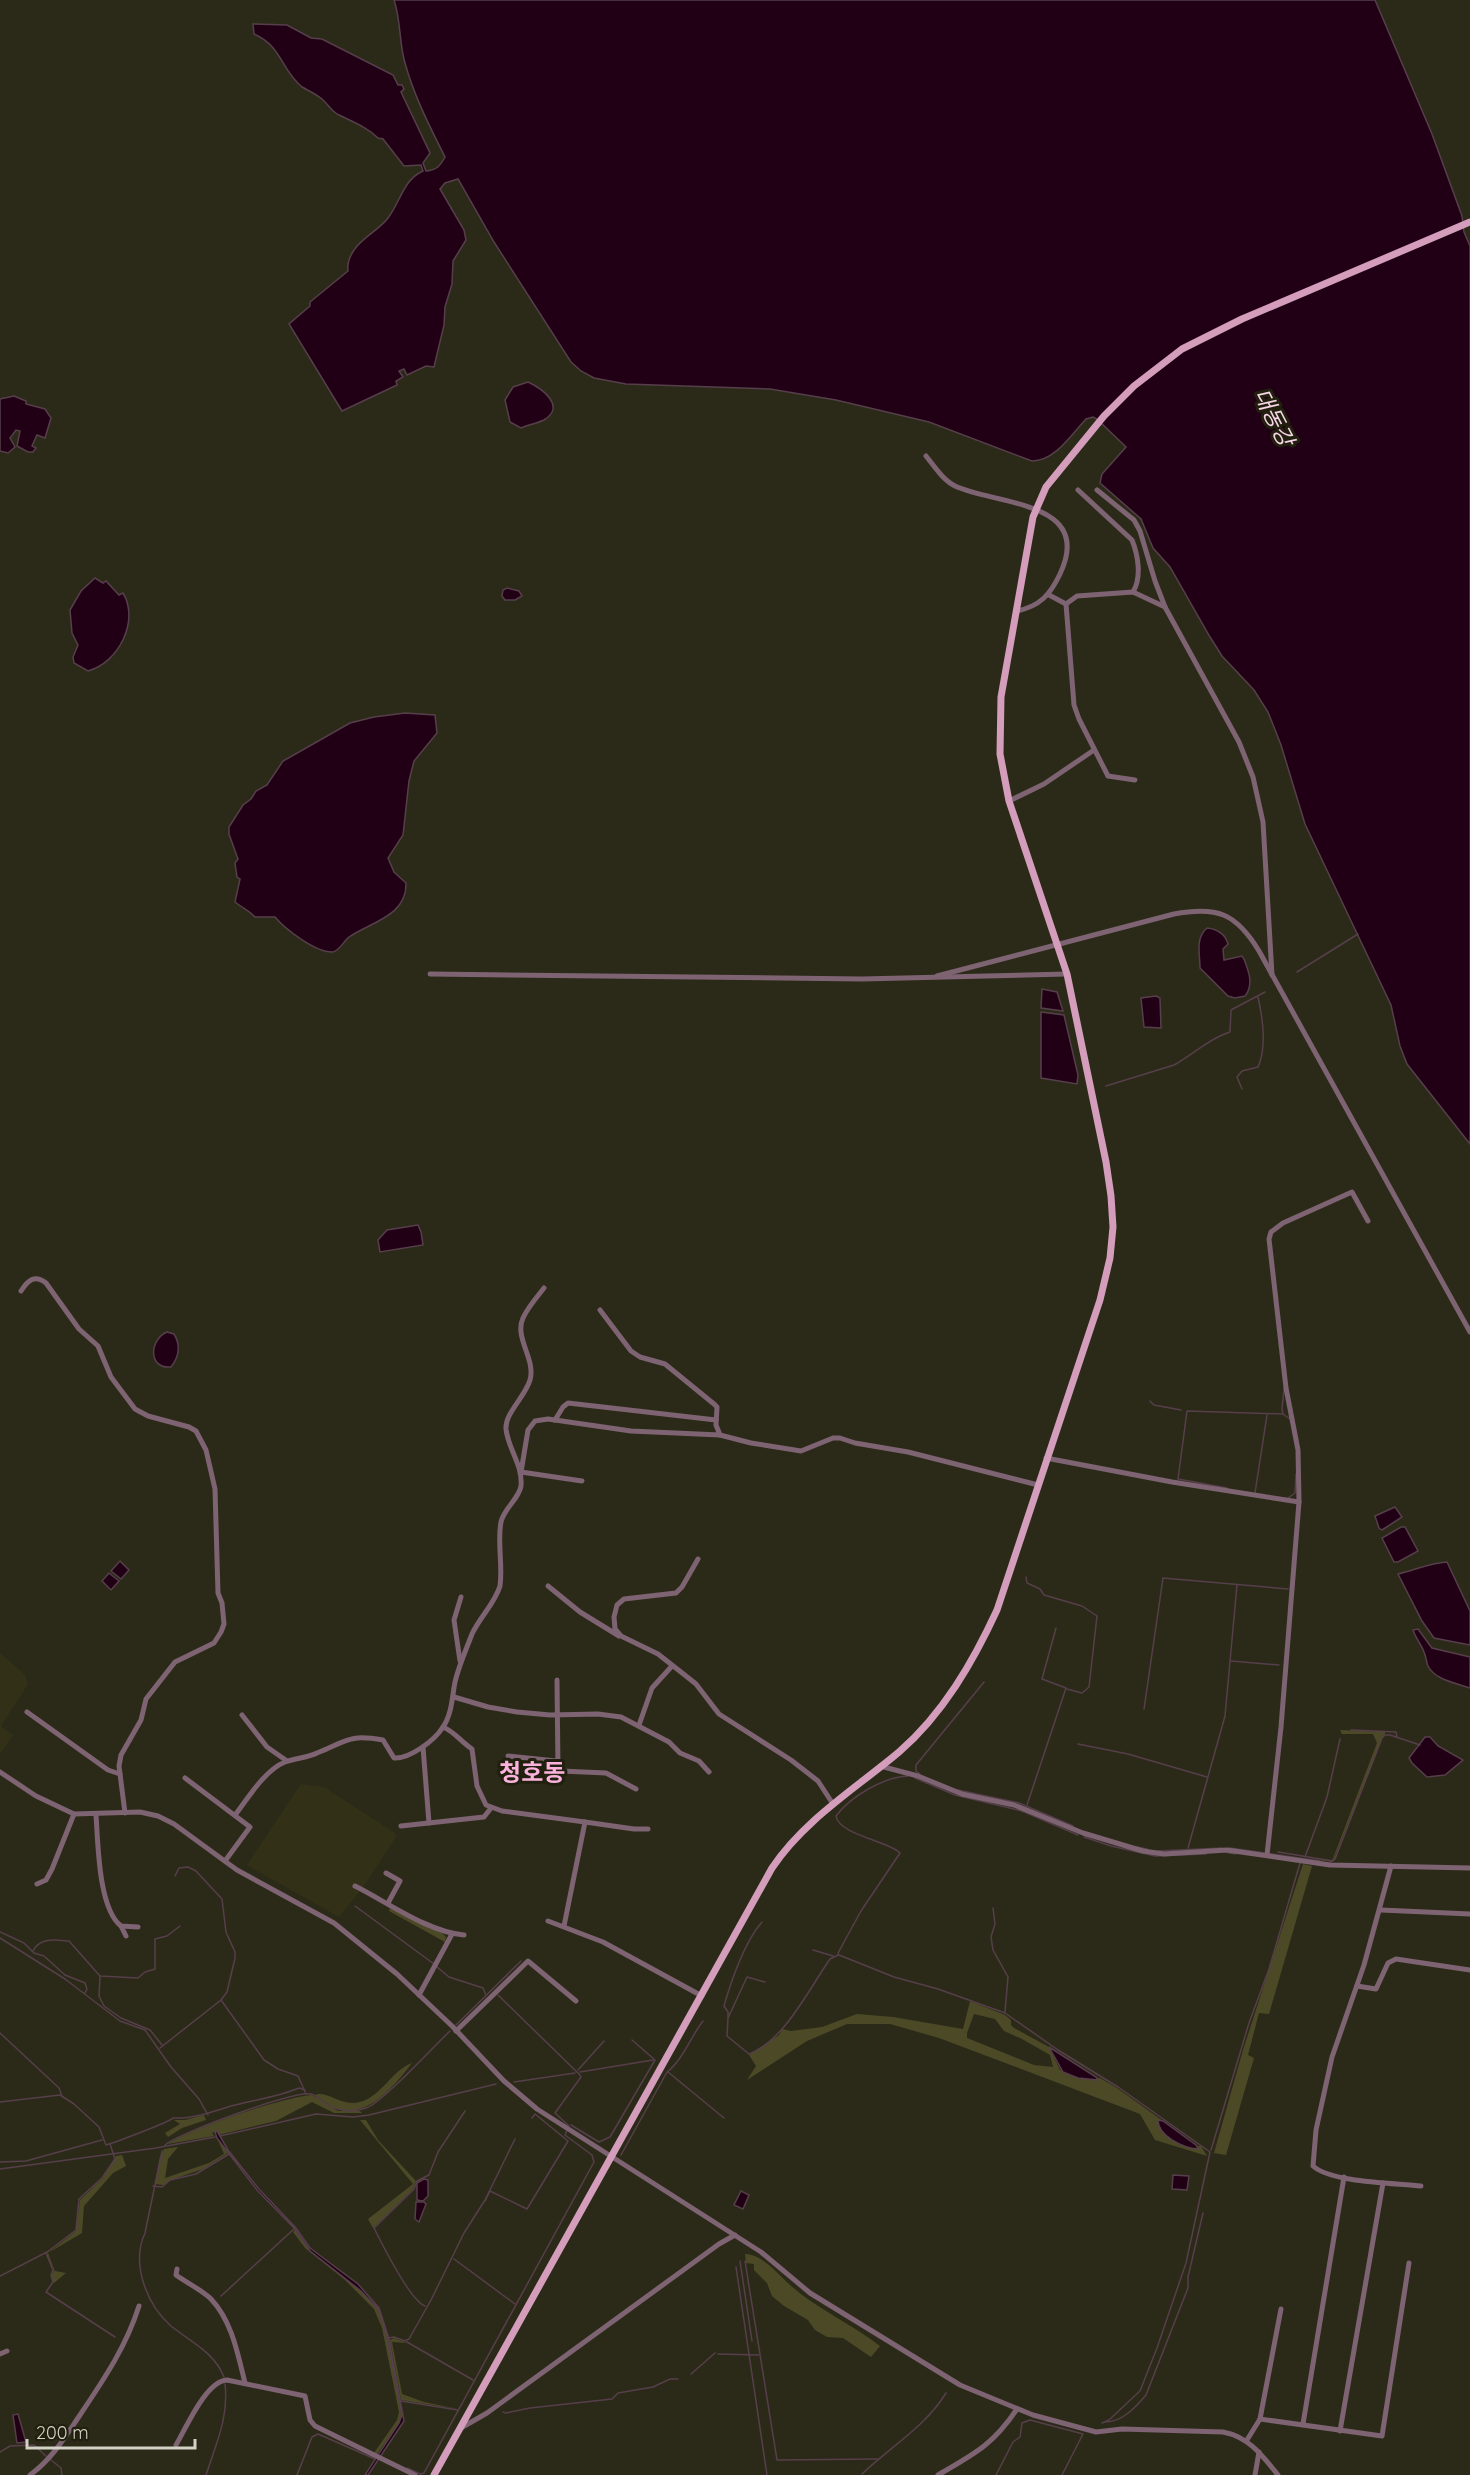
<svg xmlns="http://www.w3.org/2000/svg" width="1470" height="2475" viewBox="0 0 1470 2475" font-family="Quicksand,'Noto Sans KR',sans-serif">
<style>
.built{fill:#323117}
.green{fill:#4c4a26;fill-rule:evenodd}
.water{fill:#210016;stroke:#563f4b;stroke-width:1.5}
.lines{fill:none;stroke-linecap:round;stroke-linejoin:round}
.stream{stroke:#563f4b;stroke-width:1.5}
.minor{stroke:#7e6372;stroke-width:5}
.major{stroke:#d39dbb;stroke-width:7}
.labels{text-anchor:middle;stroke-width:6;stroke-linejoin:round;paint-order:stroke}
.water-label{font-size:22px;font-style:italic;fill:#f9d5e9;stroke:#21200e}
.quarter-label{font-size:24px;font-weight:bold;fill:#fbb2dc;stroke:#21200e}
</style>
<rect width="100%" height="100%" fill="#2b2a18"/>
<g class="built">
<path d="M0,1653L25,1675L28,1684L1,1726L13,1735L0,1754Z"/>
<path d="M301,1784L324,1787L395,1833L396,1837L364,1886L339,1917L247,1865Z"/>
</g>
<g class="green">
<path d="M1340,1730L1385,1732V1734L1382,1738L1334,1859L1332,1862L1305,1858L1332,1861L1377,1743L1373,1734H1342Z"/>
<path d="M1303,1864L1312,1866L1269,2014L1259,2013L1248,2055L1254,2058L1226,2155L1214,2153L1243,2050Z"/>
<path d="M390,1908L442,1933L446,1937L445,1942L389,1911Z"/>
<path d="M970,2001L1005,2015L1011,2020V2025L1014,2028L1049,2047L1060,2070L1078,2078H1100L1117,2088L1163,2121H1159C1169,2140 1177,2143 1198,2148V2146H1201L1207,2156L1155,2140L1140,2114L939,2038L890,2024H847L807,2041L747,2080L756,2066L749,2055L779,2035L782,2029L791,2031L822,2027L857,2014L893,2017L963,2029ZM974,2014L995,2019L1004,2031L1022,2039L1050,2055L1053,2067L1034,2065L967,2038V2033Z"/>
<path d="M412,2063C394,2086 368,2120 335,2108C327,2105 321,2099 315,2095C328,2090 340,2107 360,2102C382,2096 392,2070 412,2063Z"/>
<path d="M312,2095L338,2111H360L362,2113H334L312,2102L276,2121L218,2135L217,2131L212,2133L214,2136L168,2144C191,2128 284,2097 312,2095Z"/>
<path d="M204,2115L206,2120L182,2128L168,2137L165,2133L180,2124L174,2120H185Z"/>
<path d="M360,2120H366L378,2140L416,2181L413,2189L373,2228L368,2219L413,2184Z"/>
<path d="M217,2138L228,2153L203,2169L170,2180L163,2185L155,2184L160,2157L164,2149L178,2147L168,2159L165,2178L209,2163L224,2154Z"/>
<path d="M122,2155L126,2166L113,2173L84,2206L82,2233L48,2253L55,2271L66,2273L54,2283L51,2277L54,2270L47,2254L76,2231L80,2200L103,2178L116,2156Z"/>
<path d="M295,2230L314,2254L361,2291L379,2310L387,2337L402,2415L399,2423L377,2454L374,2453L397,2420L399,2412L382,2328L374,2309L345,2280L305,2248L293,2232Z"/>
<path d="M745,2254C762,2254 778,2274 790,2285C817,2309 852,2324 880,2346L871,2357L843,2338L827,2337L815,2330L808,2320L784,2306L772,2296L767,2283L754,2270V2264L746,2263Z"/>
<path d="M394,2338L407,2343L392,2342L402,2394L424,2402L458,2409L401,2400L390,2340Z"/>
</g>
<g class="water">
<path d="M394,0H1375L1432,134L1462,216L1464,232L1470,246V1144L1407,1064L1400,1046L1391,1005L1305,824L1281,745L1268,712L1254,690L1222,656L1210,637L1170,567L1153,548L1141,519L1100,483L1102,474L1126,447L1097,419L1093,417L1086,419C1071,435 1055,461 1032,461L929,422L836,400L770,389L626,384L594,378L581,371L571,362L494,242L458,179L445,183L440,189L464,230L466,240L453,261L452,284L445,307L444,325L434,367L426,366L407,375L404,369L399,371L403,377L396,381L397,385L342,411L289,324L310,306V302L348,271C347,264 350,256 354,250C363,237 379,230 388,218C401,201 403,180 423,171L421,165L404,166L383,139L378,138C367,127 353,122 339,115C332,112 328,104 322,99C316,94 309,91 302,87C280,69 283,47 254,34L253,24L287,25L311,38L322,39L393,75L398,85H402L404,89L401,92L430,153L423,163L426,171C437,170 440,166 445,157C430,127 414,96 405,63C399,43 401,20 394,0Z"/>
<path d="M528,382C541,388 567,406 544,420C538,423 528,425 521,428L510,422L505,400L513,387Z"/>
<path d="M14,396L26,401V404L45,409L51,418L45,438L37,435L32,446L36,448L33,452H28L17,446L20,431L16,430L10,438L15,447L8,453L0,451V399Z"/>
<path d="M95,578L103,583L106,581L119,595L123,593C140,621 118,663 88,671L74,663L73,657L78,645L72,633L70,610L81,591Z"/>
<path d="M507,588L519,591L522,596L515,600H505L502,596L503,590Z"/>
<path d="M405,713L435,715L437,733L414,761L409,781L403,835L388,858L394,872L406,883C407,916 371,922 349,937C344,941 339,951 333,952C316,953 285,929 275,917H255C249,910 242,908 235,902L240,879L237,877L235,863L238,859L229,834V827L243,805L251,799L256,791L267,785L283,761L350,723L374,717Z"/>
<path d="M1207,928C1217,929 1225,934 1228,944L1223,949L1224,960L1242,956L1244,959C1249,972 1254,985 1245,996L1235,998L1228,996L1200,968C1200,954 1195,938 1207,928Z"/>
<path d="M1042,989L1057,992L1063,1011L1041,1008Z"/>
<path d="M1156,996L1160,998L1161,1028L1144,1027L1141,998Z"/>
<path d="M1041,1012L1064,1015L1078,1075L1077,1084L1041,1078Z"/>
<path d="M418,1225L421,1232L423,1245L380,1252L378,1240L387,1230Z"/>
<path d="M167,1332L174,1334C181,1345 179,1357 171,1367C147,1369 150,1339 167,1332Z"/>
<path d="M1395,1507L1402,1517L1382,1530L1379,1528L1375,1516Z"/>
<path d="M1401,1527H1405L1418,1551L1398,1562H1394L1382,1538Z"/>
<path d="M120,1561L129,1570L121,1579L111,1571Z"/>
<path d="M1447,1562L1470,1611V1645L1434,1638L1422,1621L1398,1574C1415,1570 1430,1563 1447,1562Z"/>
<path d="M109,1573L119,1581L111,1590L102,1581Z"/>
<path d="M1418,1629L1432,1648L1470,1657V1688C1456,1683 1435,1680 1428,1666C1426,1661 1426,1656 1424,1652C1421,1644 1415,1637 1413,1630Z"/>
<path d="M1425,1737H1430L1438,1746L1463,1760L1445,1775L1427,1777L1412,1763L1409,1758Z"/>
<path d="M1049,2047L1096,2077L1098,2080L1078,2078L1063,2072Z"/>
<path d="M1158,2120L1163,2121L1196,2145L1198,2149C1183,2148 1158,2136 1158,2120Z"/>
<path d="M217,2131L228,2150L258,2188L296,2228L310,2248L358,2284L379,2308L389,2339L404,2421L368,2475H365L399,2423L402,2415L387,2337L379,2310L361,2291L310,2251L294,2228L257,2190L217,2138L215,2132Z"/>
<path d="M1173,2175L1189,2176L1187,2190L1172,2189Z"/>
<path d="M424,2179L428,2180V2196L423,2201L417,2200V2183Z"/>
<path d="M741,2191L749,2195L743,2209L734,2205Z"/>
<path d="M416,2202H424L426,2204L419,2222L415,2219Z"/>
<path d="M18,2414L26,2442L17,2443L13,2415Z"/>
</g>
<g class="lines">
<g class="stream">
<path d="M1297,972L1358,934"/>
<path d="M1106,1086L1174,1065C1192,1055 1210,1038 1230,1032L1231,1010L1265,992"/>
<path d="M1242,1089L1237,1077L1242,1071L1258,1067C1267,1047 1263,1019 1258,997"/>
<path d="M1284,1389L1282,1409L1283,1414L1290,1419"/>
<path d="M1150,1401L1154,1405L1181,1410"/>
<path d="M1227,1488L1178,1479L1187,1411L1283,1414"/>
<path d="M1255,1493L1267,1415"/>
<path d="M1288,1498L1295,1493L1296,1474"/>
<path d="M1026,1577L1027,1583L1040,1589L1044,1595L1082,1606L1097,1616L1089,1687L1082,1693L1067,1689"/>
<path d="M1231,1661L1279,1665"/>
<path d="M1144,1709L1163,1578L1288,1589"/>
<path d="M1351,1730L1396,1732L1397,1737"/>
<path d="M1078,1744L1128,1754L1207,1777"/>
<path d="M920,1774L916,1771V1765L984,1682"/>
<path d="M908,1776C883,1777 850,1797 836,1816C839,1835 889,1841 900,1853L861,1911L838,1953L839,1955L894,1977L938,1989L1005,2013L1058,2050L1118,2087L1210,2152L1186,2263L1157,2348L1140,2391L1109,2420L1102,2423"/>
<path d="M915,1778L955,1795L1022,1811L1078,1835"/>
<path d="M958,1790L1019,1803L1073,1826"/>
<path d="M1027,1805L1066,1688L1042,1679L1056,1628"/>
<path d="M1084,1837L1111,1846L1155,1856L1206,1854"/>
<path d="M1137,1847L1147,1849"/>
<path d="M1188,1848L1225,1716L1237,1585"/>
<path d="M1230,1848L1320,1861"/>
<path d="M1158,1851L1222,1848"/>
<path d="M1278,1852L1333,1861"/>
<path d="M1228,1853L1236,1854"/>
<path d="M1305,1857L1327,1797L1340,1739"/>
<path d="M1330,1862L1335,1859L1382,1738L1385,1735H1390L1420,1745"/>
<path d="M355,1906L434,1964"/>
<path d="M993,1908L995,1924L991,1937L993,1950L1008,1977L1005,2012"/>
<path d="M0,1932L24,1943L34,1953L44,1956L65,1975L85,1983L87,1989L85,1993"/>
<path d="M0,1938L65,1979L120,2021L145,2030L171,2067L199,2099L208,2115"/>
<path d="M813,1950L833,1956"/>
<path d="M33,1951C40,1937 55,1940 69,1941L100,1976L138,1978L145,1972L155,1969V1939L167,1936L180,1926"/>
<path d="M437,1967L449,1977L483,1988L486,1995"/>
<path d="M100,1977L99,1996L104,2006L121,2018L150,2030L162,2045"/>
<path d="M765,1982L747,1977L728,2018L727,2036L749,2054C784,2041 809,1989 830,1959L838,1955"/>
<path d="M498,1995L580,2075L581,2077L555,2113L569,2126"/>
<path d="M221,2000L264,2060L278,2069L298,2076L306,2094"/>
<path d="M728,2017V2012L724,2006C731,1981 745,1941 762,1922"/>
<path d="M456,2025L521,1961"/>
<path d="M0,2033L59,2088L62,2096"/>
<path d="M160,2048L221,2000L227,1992L235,1958V1952L226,1932L222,1899L196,1871L188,1867L179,1868L175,1876"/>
<path d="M578,2070L604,2041"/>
<path d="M580,2072L653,2060"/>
<path d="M668,2072L724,2118"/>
<path d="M514,2082L575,2073"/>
<path d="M0,2102L60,2095L74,2104L99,2127L106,2145C113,2143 170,2122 173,2118C192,2119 212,2112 231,2106C254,2100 278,2097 299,2088L305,2090"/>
<path d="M571,2125L599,2142L610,2137L655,2060L632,2040"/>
<path d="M220,2136L316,2114L353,2117L369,2115L496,2084"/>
<path d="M110,2144L115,2159L102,2178L79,2199L76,2230L46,2253L53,2270L51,2275L53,2282L46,2292L115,2337"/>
<path d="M165,2145C181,2132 293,2091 311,2094C316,2095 319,2099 323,2102C335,2111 351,2113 366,2108C381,2104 435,2045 450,2031"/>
<path d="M1211,2150L1249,2023L1269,1969L1300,1863"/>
<path d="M162,2151L145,2233C131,2263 146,2304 171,2326C191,2342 214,2352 224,2377"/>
<path d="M621,2155L667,2072C683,2060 691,2036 703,2021"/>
<path d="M0,2162L26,2161L102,2140"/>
<path d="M0,2169L156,2148L215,2137"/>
<path d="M153,2186L162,2187L170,2180L196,2174L229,2154"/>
<path d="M485,2201L490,2191L527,2209L568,2141L535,2114L532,2118"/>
<path d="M454,2259L515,2304"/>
<path d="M740,2261L752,2341"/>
<path d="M745,2261L777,2460L878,2459"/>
<path d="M736,2267L767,2475"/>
<path d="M0,2276L47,2252"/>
<path d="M221,2296L295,2228"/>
<path d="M425,2306C411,2301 382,2244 374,2228L414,2189L417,2181L429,2175L438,2152L465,2111"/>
<path d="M388,2338L394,2337L405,2341L409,2339L431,2300L464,2233L485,2200L515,2139"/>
<path d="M407,2342L473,2380"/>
<path d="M718,2354L759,2355"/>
<path d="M691,2374L715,2353"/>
<path d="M401,2401L458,2410"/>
<path d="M503,2412L506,2413L530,2408L612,2399L618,2393L653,2387L670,2379H678"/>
<path d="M1106,2422C1122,2422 1136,2407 1146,2395L1188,2288V2277L1203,2213"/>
<path d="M0,2452L10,2446L34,2445L47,2457"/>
<path d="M51,2460L61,2468L62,2475"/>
<path d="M407,2468L420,2474L424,2473L594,2162L592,2155L565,2135L567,2130"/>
<path d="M862,2474C890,2447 926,2426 946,2393"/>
<path d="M206,2475C216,2444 229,2417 225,2384"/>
<path d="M297,2475L312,2437L318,2434L375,2459"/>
<path d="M996,2475L1013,2442L1020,2437L1022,2423L1030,2420L1083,2434L1062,2475"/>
</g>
<g class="minor">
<path d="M926,456C934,466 943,480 955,486C995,505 1095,500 1060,574C1050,595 1040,606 1017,611"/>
<path d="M1078,490L1132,540C1138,555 1142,577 1133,592"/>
<path d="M1097,490L1134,520L1140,531L1155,581L1165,607L1239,742L1253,777L1263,822L1272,975"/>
<path d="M1049,595L1066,604"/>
<path d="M1135,780L1108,776L1079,719L1074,705L1066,604L1077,596L1133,592L1165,607"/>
<path d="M1009,801L1044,784L1094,750"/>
<path d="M430,974L862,979L1067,974"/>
<path d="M937,976L1174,914C1217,906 1236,913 1259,951L1470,1332"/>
<path d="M21,1291C28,1280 35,1274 46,1283L79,1329L98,1346L111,1377L135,1409L148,1416L189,1427L196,1431L206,1450L215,1489L218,1593L222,1603L224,1624L221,1632L214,1643L175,1662L146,1699L141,1720L121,1755L119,1766L125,1813"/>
<path d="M600,1310L631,1351L640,1357L665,1364L714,1404L717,1407L716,1425L720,1435L751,1443L801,1451L833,1438H840L855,1443L908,1452L1038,1485"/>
<path d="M555,1420L563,1407L568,1403L716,1420"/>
<path d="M1046,1458L1172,1482L1299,1502"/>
<path d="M582,1481L521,1472L528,1430L535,1421L548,1419L631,1431L720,1435"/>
<path d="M698,1559L682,1587L676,1593L624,1599L617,1605L614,1617L615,1629L621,1636L658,1654L686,1676L696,1684L719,1714L791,1760L818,1781L833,1804"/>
<path d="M548,1586L580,1612L619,1636"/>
<path d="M460,1661L454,1620L461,1597"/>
<path d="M557,1680L558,1769L561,1771L606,1773L636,1789"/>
<path d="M454,1697L488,1707L517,1712L550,1715L598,1714L621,1717L669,1742L680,1753L699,1761L709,1772"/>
<path d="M27,1712L108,1770L120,1774"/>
<path d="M242,1715L267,1747L287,1761"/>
<path d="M639,1725L652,1688L672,1666"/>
<path d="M443,1727C455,1732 461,1742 472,1749L477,1786L486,1805L502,1811L585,1822L564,1926"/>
<path d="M423,1747L429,1823"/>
<path d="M508,1756L556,1761"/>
<path d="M880,1766L918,1776L962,1794L1014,1805L1083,1833L1143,1851L1164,1854L1227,1850L1330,1865L1470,1868"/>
<path d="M0,1772L36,1796L74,1814L140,1812L158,1816L174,1824L237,1870L334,1923L397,1974L452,2026L504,2081L537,2109L761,2252L810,2293L960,2385L1033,2415L1096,2432L1122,2429L1223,2432C1249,2437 1262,2455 1278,2475"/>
<path d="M185,1778L250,1827L225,1861"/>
<path d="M96,1815C98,1841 98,1908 121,1926L138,1927"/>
<path d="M235,1815C248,1798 265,1770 285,1762C295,1758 307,1758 317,1753C347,1741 348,1734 383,1740L394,1758C410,1759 435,1740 443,1727C452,1714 452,1697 455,1682C459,1665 466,1650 472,1634C480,1617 495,1603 500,1586C503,1565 497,1542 501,1522C504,1508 519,1499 521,1486C523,1465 508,1449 506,1429C505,1413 525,1397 530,1380C536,1359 514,1338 523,1318C528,1307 537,1297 544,1288"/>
<path d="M585,1822L634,1829H648"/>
<path d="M401,1826L484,1817L491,1808"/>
<path d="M1267,1855L1281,1727L1299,1502L1298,1450L1286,1388L1269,1239L1271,1232L1283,1223L1352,1192L1368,1221"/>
<path d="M1391,1866L1364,1965L1332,2057L1316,2130L1313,2166C1332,2183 1396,2183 1421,2186"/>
<path d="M386,1873L400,1881L388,1903"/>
<path d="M37,1884L46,1880L52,1869L74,1814"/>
<path d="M355,1886C387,1902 428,1932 464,1935"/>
<path d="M1381,1910L1470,1914"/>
<path d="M548,1921L603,1942L702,1996"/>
<path d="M121,1926L126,1936"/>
<path d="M1357,1986L1376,1989L1388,1963L1396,1959L1470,1970"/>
<path d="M419,1995L452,1934"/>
<path d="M456,2031L528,1961L576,2001"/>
<path d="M177,2269L176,2275C187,2283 202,2290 211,2299C232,2321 238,2355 245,2383"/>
<path d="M0,2354L7,2351"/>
<path d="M1260,2419L1281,2309"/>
<path d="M1303,2424L1344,2177"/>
<path d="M461,2428L487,2413L719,2244L735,2235"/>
<path d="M1340,2431L1383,2183"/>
<path d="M1247,2440L1260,2419L1382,2436L1409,2263"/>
<path d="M176,2445C186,2428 206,2381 227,2380L305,2396L310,2420L315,2426L415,2475"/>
<path d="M30,2475C52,2459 65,2437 80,2415C104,2379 126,2347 139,2306"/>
<path d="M938,2475C974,2454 993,2445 1017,2409"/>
<path d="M1255,2475L1259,2452"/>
</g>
<path class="major" d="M434,2475L772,1868C804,1820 855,1789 899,1752C943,1714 973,1662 997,1610L1100,1300L1110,1258L1113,1227L1111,1196L1106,1162L1067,974L1009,801L1000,754L1001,697L1033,517L1046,487L1104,416L1134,386L1182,349L1242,319L1470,222"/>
</g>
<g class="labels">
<g class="water-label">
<text transform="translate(1274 417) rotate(63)" y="8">대동강</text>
</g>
<g class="quarter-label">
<text x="532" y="1781">청호동</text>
</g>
</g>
<path d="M27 2439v9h168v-9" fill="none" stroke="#d2d2c6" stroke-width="3"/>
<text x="36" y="2439" font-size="18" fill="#d2d2c6" stroke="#21200e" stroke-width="4.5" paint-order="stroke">200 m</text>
</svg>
